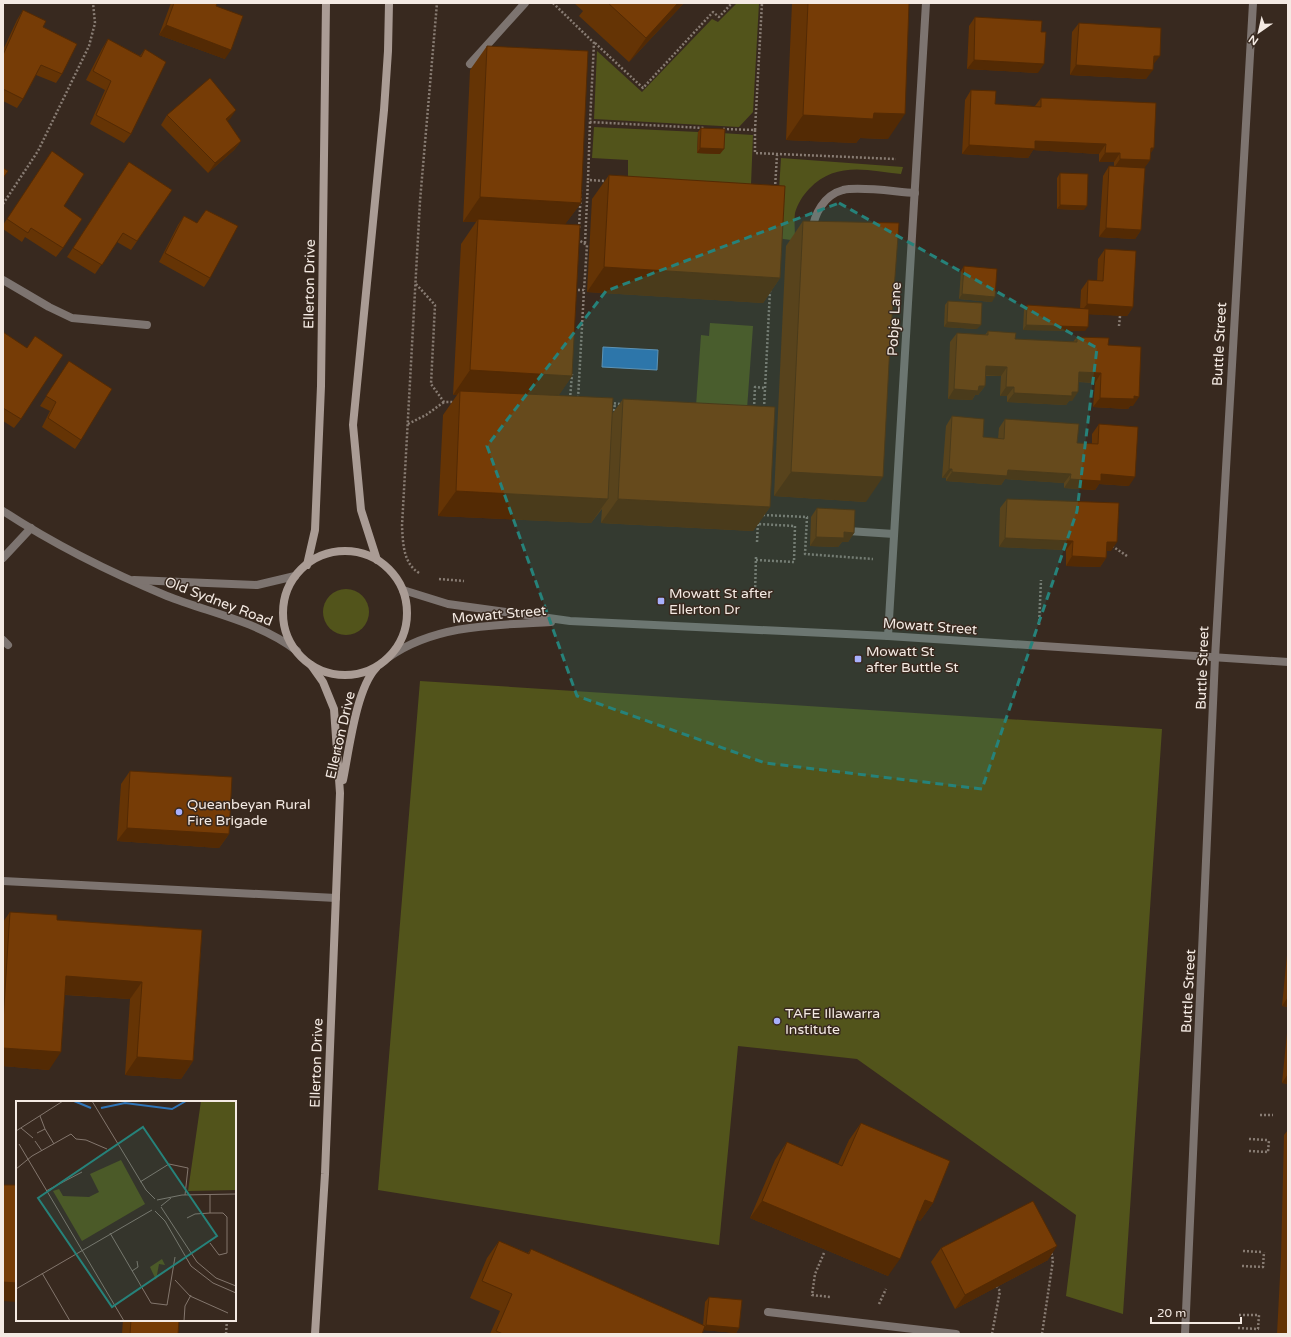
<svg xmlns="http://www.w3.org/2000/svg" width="1291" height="1337" viewBox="0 0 1291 1337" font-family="'Varela Round',sans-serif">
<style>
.green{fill:#52541b}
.water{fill:#2f74b7;stroke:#6a97c4}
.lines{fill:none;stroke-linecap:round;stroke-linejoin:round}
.path{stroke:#887c73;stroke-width:2.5;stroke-dasharray:2 2;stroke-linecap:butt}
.lane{stroke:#7d7470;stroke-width:8}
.street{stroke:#7d7470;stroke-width:8}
.secondary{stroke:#aa9c95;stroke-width:8}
.wall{fill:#653405}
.shaded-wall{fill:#532a04}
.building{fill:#763c06;stroke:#532a04}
.marked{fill:#26827a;fill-opacity:0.2;stroke:#26827a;stroke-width:3;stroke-dasharray:8 5;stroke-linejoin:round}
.poi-dot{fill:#a8b0fc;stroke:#38291f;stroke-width:1.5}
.labels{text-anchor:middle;stroke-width:3;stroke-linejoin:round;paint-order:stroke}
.street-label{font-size:14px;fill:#f4eae3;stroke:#38291f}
.poi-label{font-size:14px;fill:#f4eae3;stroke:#38291f;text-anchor:start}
.inset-river{fill:none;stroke:#2f74b7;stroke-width:2}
.inset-road{fill:none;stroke:#83766d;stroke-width:1}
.view{fill:#26827a;fill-opacity:0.15;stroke:#26827a;stroke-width:2}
.inset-edge{fill:none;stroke:#f4eae3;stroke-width:2}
</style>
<rect width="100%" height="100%" fill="#38291f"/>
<g class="green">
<path d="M737,3H759L753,112L739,127L594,119L597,51L642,92L712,19L718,22Z"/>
<path d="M594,127L698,132L697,153L720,154L721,133L753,135L751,185L628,178V160L592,158Z"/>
<path d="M781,158L903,167L901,174C867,170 835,161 809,189C803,195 797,205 795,213C794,220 795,230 795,237L791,240L776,238Z"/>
<path d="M710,323L753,326L747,409L696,406L701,335L709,336Z"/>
<circle cx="346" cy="612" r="23"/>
<path d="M420,681L1162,729L1123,1314L1066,1296L1076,1215L857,1059L738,1046L719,1245L378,1190Z"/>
</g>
<path class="water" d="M603,347L658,350L657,370L602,367Z"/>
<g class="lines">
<g class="path">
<path d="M553,3L594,43L590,122L704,128"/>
<path d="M595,43L643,88L713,12L719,17L732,3"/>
<path d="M590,122L588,180L606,181"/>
<path d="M723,129L755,130V153L896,159"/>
<path d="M755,130L762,3"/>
<path d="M579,188H581L579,229"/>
<path d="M775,188L777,155"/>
<path d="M3,204L38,151L89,46L95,23L93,3"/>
<path d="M577,239L587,245L584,290"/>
<path d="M585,243L588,180"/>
<path d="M416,284L435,305L431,384L444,402H454"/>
<path d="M574,290H584L578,399"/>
<path d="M1119,326L1120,316"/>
<path d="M570,399L572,374"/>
<path d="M610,403L621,404"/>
<path d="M754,408L755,387L765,388"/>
<path d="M764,408L770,291"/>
<path d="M610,411H614L615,403"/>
<path d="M408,424L426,415L444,402"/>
<path d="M763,515L807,517L805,554L873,559"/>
<path d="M757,542L758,521"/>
<path d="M1112,546L1127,556"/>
<path d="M756,560L794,562L795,526L758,524"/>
<path d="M419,573C403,563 403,543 402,526L420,201L437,3"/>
<path d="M439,579L464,581"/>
<path d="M755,595L756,556"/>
<path d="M1039,625L1041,580"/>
<path d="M1260,1115H1273"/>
<path d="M1249,1139L1267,1140"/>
<path d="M1249,1151L1268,1152L1269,1140"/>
<path d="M1243,1251L1262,1252"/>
<path d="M824,1253L815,1274L812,1295L830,1297"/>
<path d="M1242,1266L1263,1267L1264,1252"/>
<path d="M879,1304L886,1289"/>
<path d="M1239,1315H1258"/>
<path d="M1238,1328L1258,1329L1259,1315"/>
<path d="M226,1334L227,1320"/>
<path d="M992,1334L1000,1291L997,1287"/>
<path d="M1042,1334L1053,1260L1051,1252"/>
</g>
<g class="lane">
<path d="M470,64L525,3"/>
<path d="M812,232C814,214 824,195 843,190C860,186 896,192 915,193"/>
<path d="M848,531L894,534"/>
<path d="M3,558L31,528"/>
<path d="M888,636L926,3"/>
<path d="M3,640L8,645"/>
<path d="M3,881L336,898"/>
<path d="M768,1312L956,1334"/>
</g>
<g class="street">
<path d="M3,280L49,307L72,318L147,325"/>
<path d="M3,511C55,545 109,572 167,596C210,613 260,622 297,651"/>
<path d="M134,580L257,585L295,576"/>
<path d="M403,590L448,604L570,621L888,636L1288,662"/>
<path d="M389,657C436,624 496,625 551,622"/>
<path d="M1185,1334L1215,658L1253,3"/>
</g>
<g class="secondary">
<circle cx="345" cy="613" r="62"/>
<path d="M377,560L361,510L353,425L384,110L388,51L389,3"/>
<path d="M307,565L315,530L321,386L326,3"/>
<path d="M311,665L323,682L334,709L340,793L325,1174L315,1334"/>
<path d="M343,780C349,751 356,689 376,668"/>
</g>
</g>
<g class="wall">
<path d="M171,3H217L216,6L225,59L159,35Z"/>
<path d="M574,3H684L629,62L579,16L583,11Z"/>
<path d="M792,3H909L888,139L860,138L856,143L786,140Z"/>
<path d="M23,10L62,74L56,83L36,75L23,99L17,108L3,101V50L17,20Z"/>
<path d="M975,17L1038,73L967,69L969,26Z"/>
<path d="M1079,23L1153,65L1146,79L1070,75L1072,32Z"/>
<path d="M108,39L140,56L145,49L131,134L124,143L90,124L105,90L86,80L102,49Z"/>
<path d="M487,46L581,203L565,224L572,376L558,396L612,414L623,399L770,507L753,531L601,523L602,509L591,523L438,516L443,415L457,395H453L461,244L476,222H463L470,70Z"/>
<path d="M971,90L995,104L1035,106L1041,98L1154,148L1150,154V160L1144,168L1141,230L1135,239L1099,237L1103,176L1109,166L1114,167V162H1099V154L1033,150L1028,158L962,154L965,100Z"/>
<path d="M236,110L227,121L241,141L234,150L208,173L161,125L167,115Z"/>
<path d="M701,128L720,154L697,153L698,132Z"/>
<path d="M52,151L64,206L63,248L56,257L25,237L22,242L3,229V225Z"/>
<path d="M129,162L172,190L131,250L117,242L95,274L67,257Z"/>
<path d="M1060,173L1084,210L1057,209V178Z"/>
<path d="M609,175L780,278L763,303L587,292L592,199Z"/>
<path d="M184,216L210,278L204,287L159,262L178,225Z"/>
<path d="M803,221L866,502L774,496L786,246Z"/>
<path d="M1105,249L1133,307L1127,316L1089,314L1085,331L1023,330L1024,310L1027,305L1080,309L1081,290L1088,280L1097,281L1098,259Z"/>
<path d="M964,266L992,302L959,299L961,271Z"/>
<path d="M948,301L977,329L944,327L945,305Z"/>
<path d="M988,331L1015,339L1073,342L1077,337L1108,345L1133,406H1130L1128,409L1093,407L1095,383L1078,382L1072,401H1069L1066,405L1007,402V396H1000L1001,376H986L985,386L978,395H975L972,400L948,399L950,342L957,333L985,335Z"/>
<path d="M3,332L21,419L14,428L3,421Z"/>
<path d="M69,361L81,440L75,449L42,427L50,411L40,406Z"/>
<path d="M952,416L983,437L998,439L999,428L1005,419L1077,443L1092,444V434L1099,424L1129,486L1099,484L1095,490L1064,488V483L1005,479L1001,485L946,481V478H942L946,426Z"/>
<path d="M1007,499L1111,551H1107L1106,558L1100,567L1066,566V550L999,547L1000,508Z"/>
<path d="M817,508L854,533L848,542H842L838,547L810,546L811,517Z"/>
<path d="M130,771L229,834L219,848L117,841L121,784Z"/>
<path d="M10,912L57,920L202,930L193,1061L181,1079L125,1075L130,999L65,995L49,1070L3,1066V922Z"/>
<path d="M1288,954V1007L1282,1006L1287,955Z"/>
<path d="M1288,1030V1084L1282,1083L1287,1033Z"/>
<path d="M861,1123L933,1203L920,1221L917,1219L888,1276L750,1218L775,1160L787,1142L838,1164L849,1140Z"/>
<path d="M1288,1130V1334H1277L1281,1257L1284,1135Z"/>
<path d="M499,1241L528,1253L531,1249L703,1325L705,1302L709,1297L739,1328L736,1333L704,1330L702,1334H490L500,1311L470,1298L487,1258Z"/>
<path d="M941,1248L1048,1260L955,1309L931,1262Z"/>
<path d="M123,1320H179L178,1334H122Z"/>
</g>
<g class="shaded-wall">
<path d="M678,3H684L629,62L646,38Z"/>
<path d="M166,25L231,50L225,59L159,35Z"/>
<path d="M1154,56H1160L1153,65Z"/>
<path d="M974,60L1044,64L1038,73L967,69Z"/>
<path d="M1076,65L1153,70L1146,79L1070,75Z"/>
<path d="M236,110L230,119L220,128L226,119Z"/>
<path d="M874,113L905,114L888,139L860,138L856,143L786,140L803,115Z"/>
<path d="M241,141L234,150L208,173L215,163Z"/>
<path d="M1035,141L1106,144L1099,154L1033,150L1028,158L962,154L969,145Z"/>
<path d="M700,148L724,149L720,154L697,153Z"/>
<path d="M1151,148H1154L1148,157Z"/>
<path d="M1105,153H1120L1114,162H1099Z"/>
<path d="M1120,159L1150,160L1143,170L1114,168Z"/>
<path d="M480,197L581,203L563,227L478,219L476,222H463Z"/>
<path d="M1060,205L1087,206L1084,210L1057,209Z"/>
<path d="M1106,228L1141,230L1135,239L1099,237Z"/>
<path d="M604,267L780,278L763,303L587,292Z"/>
<path d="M962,294L995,297L992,302L959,299Z"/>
<path d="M1087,304L1133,307L1127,316L1080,314Z"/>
<path d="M947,322L981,325L977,329L944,327Z"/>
<path d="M1026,325L1088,327L1085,331L1023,330Z"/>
<path d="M986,366L1007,367L1001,376L980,375Z"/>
<path d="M470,370L572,376L555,401L460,391L457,395H453Z"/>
<path d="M1079,372L1101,373L1095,383L1072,381Z"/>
<path d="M979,386H985L978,395H975L972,400L948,399L954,389Z"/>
<path d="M1006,387H1014L1007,396H1000Z"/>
<path d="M1072,392H1078L1072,401H1069L1066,405L1007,402L1014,393Z"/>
<path d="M1134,396L1139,397L1133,406H1130L1128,409L1093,407L1100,398Z"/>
<path d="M949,469H952L946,478H942Z"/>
<path d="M1008,470L1071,474L1064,483L1005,479L1001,485L946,481L952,472Z"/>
<path d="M791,472L883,477L866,502L774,496Z"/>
<path d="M1101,474L1135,477L1129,486L1099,484L1095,490L1064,488L1070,479Z"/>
<path d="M456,491L608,499L591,523L438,516Z"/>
<path d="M618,499L770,507L753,531L601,523Z"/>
<path d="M844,532L854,533L848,542H842L838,547L810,546L816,537Z"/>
<path d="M1005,538L1073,541L1066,550L999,547Z"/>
<path d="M1107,542H1117L1111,551H1101Z"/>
<path d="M1072,556L1106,558L1100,567L1066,566Z"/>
<path d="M127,828L229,834L219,848L117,841Z"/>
<path d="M66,976L142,982L130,999L54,994Z"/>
<path d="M1288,997V1007L1282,1006Z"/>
<path d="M3,1048L61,1052L49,1070L3,1066Z"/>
<path d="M137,1057L193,1061L181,1079L125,1075Z"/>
<path d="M1288,1074V1084L1282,1083Z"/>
<path d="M925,1200L933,1203L920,1221L913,1218Z"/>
<path d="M762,1201L900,1259L888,1276L750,1218Z"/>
<path d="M1057,1246L1048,1260L955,1309L965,1295Z"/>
<path d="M3,1282L17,1283V1302L3,1301Z"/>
<path d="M706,1325L739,1328L736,1333L703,1330Z"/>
</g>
<g class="building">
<path d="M174,3H217L216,6L243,16L231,50L166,25Z"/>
<path d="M608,3H678L646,38Z"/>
<path d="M808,3H909L905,114L874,113L873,119L803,115Z"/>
<path d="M23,10L46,21L43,27L77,44L62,74L41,65L23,99L3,89V55Z"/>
<path d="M975,17L1042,21L1041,32H1046L1044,64L974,60Z"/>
<path d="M1079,23L1161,28L1160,56H1154L1153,70L1076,65Z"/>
<path d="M108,39L141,57L145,49L166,62L131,134L96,115L111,81L93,71Z"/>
<path d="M487,46L588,51L581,203L480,197Z"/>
<path d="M210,78L236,110L226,119L241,141L215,163L167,115Z"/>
<path d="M971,90L996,91L995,104L1041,107V98L1156,103L1154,148H1151L1150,160L1120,159V153H1105L1106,144L1035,141V149L969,145Z"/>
<path d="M701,128L725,129L724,149L700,148Z"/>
<path d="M52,151L84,174L64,206L82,219L63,248L31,228L28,233L7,219Z"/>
<path d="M129,162L172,190L137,241L123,233L102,265L73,248Z"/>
<path d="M1109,166L1145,168L1141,230L1106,228Z"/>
<path d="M3,168L8,171L3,178Z"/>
<path d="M1060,173L1088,174L1087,206L1060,205Z"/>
<path d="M609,175L785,186L780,278L604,267Z"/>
<path d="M206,210L238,226L210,278L165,253L184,216L197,223Z"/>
<path d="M478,219L580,225L572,376L470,370Z"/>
<path d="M803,221L899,223L890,344L883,477L791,472Z"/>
<path d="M1105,249L1136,251L1133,307L1087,304L1088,280L1103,281Z"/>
<path d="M964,266L997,269L995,297L962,294Z"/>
<path d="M948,301L982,303L981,325L947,322Z"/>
<path d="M1027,305L1089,309L1088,327L1026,325Z"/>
<path d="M988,331L1016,333L1015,339L1077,342V337L1109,338L1108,345L1141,347L1139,397L1134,396V399L1100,398L1101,373L1079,372L1078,392H1072V396L1014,393V387H1006L1007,367L986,366L985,386H979L978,391L954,389L957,333L988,335Z"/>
<path d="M3,332L27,348L35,336L63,355L21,419L3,408V371L4,370L3,369Z"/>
<path d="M69,361L112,389L81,440L48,418L56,402L46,396Z"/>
<path d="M460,391L613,398L608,499L456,491Z"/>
<path d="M623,399L775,407L770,507L618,499Z"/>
<path d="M952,416L984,419L983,437L1004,439L1005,419L1079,424L1077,443L1098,444L1099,424L1138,427L1135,477L1101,474V481L1070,479L1071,474L1008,470L1007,476L952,472V469H949Z"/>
<path d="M1007,499L1119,503L1117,542H1107L1106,558L1072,556L1073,541L1005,538Z"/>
<path d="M817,508L855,510L854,533L844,532V538L816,537Z"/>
<path d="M130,771L232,777L229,834L127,828Z"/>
<path d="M10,912L57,915V920L202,930L193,1061L137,1057L142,982L66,976L61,1052L3,1048V1022Z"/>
<path d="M861,1123L950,1161L933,1203L925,1200L900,1259L762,1201L787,1142L842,1166Z"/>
<path d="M3,1185H17V1283L3,1282Z"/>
<path d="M1033,1201L1057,1246L965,1295L941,1248Z"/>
<path d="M499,1241L529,1254L531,1249L705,1326L702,1334H503L496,1331L512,1294L482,1281Z"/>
<path d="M709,1297L742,1300L739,1328L706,1325Z"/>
<path d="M131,1320H179L178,1334H130Z"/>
</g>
<path class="marked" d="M839,203L1097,348L1077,511L982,789L765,763L577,696L487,446L606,291Z"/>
<g class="poi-dot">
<rect x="657" y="597" width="8" height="8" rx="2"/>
<rect x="854" y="655" width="8" height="8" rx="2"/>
<circle cx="179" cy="812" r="4"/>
<circle cx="777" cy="1021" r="4"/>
</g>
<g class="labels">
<g class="street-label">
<text transform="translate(309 284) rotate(-89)" y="5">Ellerton Drive</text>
<text transform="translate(894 319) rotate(-87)" y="5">Pobje Lane</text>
<text transform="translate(1219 344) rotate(-87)" y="5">Buttle Street</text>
<text transform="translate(219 601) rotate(21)" y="5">Old Sydney Road</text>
<text transform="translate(499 614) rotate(-5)" y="5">Mowatt Street</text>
<text transform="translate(930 626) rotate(4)" y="5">Mowatt Street</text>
<text transform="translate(1202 668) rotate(-88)" y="5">Buttle Street</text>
<text transform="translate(340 735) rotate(-77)" y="5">Ellerton Drive</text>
<text transform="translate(1188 991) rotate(-87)" y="5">Buttle Street</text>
<text transform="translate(316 1063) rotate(-88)" y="5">Ellerton Drive</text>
</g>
<g class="poi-label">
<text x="669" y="598">Mowatt St after<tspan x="669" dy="16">Ellerton Dr</tspan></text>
<text x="866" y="656">Mowatt St<tspan x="866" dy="16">after Buttle St</tspan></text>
<text x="187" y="809">Queanbeyan Rural<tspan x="187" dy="16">Fire Brigade</tspan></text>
<text x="785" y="1018">TAFE Illawarra<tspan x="785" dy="16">Institute</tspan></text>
</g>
</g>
<g transform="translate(16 1101)">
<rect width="220" height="220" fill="#38291f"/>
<path d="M185,0H220V89L172,90ZM105,59L129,103L66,140L37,90L43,88L47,95L73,96L83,91L74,73ZM146,158L149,164L143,163L140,179L134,166Z" fill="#52541b"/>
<path class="inset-river" d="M58,0L75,7M85,7L109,2L156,8L170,0"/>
<path class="inset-road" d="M76,0L130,89L139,98M5,27L17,37M29,28L38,43M0,30L47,0M21,32L29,28L24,15M19,40L26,50M3,43L108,220M0,68L16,55L55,33L60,38L70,39L91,48M124,81L153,63L172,67L169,94M30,90L66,71M194,94V112H207L211,116V152L203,154L194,142M141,99L166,94L220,93M145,105L155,97M145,106L181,161L200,177L220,185M139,110L149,120L175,165L197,182L220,192M171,117L179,113L194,112M94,132L135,202L151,204L159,156M116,170L122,166L121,160M26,172L54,220M159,179L174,195M0,188L136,109M174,195L212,212M168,220L169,205L175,194"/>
<path class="view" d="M127,26L201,135L96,206L22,97Z"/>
<rect width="220" height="220" class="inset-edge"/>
</g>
<rect width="1291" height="1337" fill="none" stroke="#f4eae3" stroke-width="8"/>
<g transform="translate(1259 32) rotate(214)" stroke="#38291f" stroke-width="3" paint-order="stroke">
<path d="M0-3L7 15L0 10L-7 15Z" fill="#f4eae3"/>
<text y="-6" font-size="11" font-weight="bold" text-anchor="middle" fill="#f4eae3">N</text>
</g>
<path d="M1151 1317v6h90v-6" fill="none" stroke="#f4eae3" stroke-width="2"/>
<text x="1157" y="1317" font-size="12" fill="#f4eae3" stroke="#38291f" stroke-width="3" paint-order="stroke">20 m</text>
</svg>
